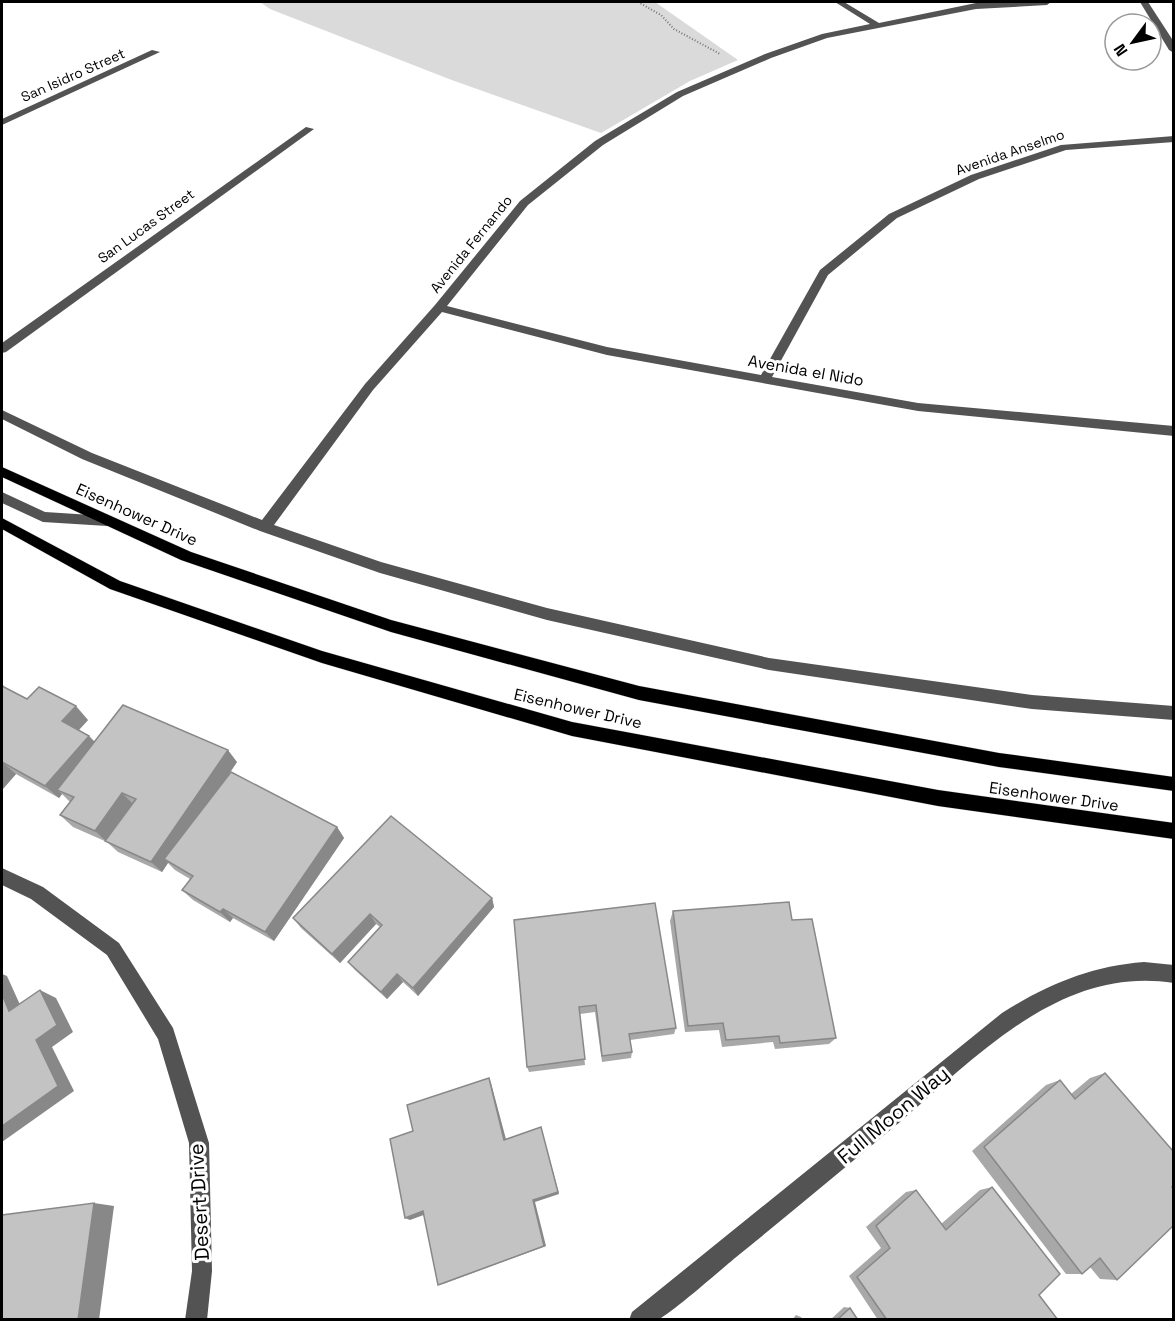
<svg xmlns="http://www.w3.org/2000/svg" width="1175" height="1321" viewBox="0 0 1175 1321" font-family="'Space Grotesk',sans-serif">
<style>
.green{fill:#dadada}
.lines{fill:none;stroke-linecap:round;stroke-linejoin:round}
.major-casing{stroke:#dbdbdb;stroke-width:1}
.path{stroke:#757575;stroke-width:2;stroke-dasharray:1 2;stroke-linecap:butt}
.minor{fill:#535353;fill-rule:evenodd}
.major{fill:#000;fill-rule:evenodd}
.wall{fill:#a8a8a8}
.shaded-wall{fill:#888}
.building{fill:#c3c3c3;stroke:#888;stroke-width:1.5}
.labels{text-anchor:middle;stroke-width:6;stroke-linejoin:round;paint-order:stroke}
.far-street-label{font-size:14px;fill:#000;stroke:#fff}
.street-label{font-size:16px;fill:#000;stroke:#fff}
.near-street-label{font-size:20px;fill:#000;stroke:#fff}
</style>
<rect width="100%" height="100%" fill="#fff"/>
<path class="green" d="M260,2H655L738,60L690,81L601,133L449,79L270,9Z"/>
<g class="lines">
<defs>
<g id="major">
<path d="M2,467L191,552L391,620L639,686L999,753L1174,777V791L999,767L639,700L391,632L181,560L2,477Z"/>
<path d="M2,518L120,581L322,651L572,722L938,790L1174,823V839L938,806L572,736L322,663L110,589L2,529Z"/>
</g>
</defs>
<use href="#major" class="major-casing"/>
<path class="path" d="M638,2L661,15L674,29L720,54"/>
<g class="minor">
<path d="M835,2H844L879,23L976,3L1051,2L1047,5L976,9L827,38L771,58L683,96L603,145L528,205L447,306L607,347L761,375L820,270L889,214L971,175L1061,145L1174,136V142L1066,150L979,179L897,218L828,275L772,377L918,403L1174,426V436L918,411L607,355L442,312L373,390L274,525L381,562L547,608L769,658L1032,695L1174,706V720L1032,709L769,670L547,620L380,573L260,531L82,459L2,419V410L92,453L262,520L365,384L435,305L520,201L595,141L677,92L765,54L822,34L870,24Z"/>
<path d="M1140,2H1148L1174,42V53L1169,50Z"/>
<path d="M152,50L160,52L2,125V119Z"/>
<path d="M306,127L314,129L6,352L2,353V343Z"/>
<path d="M2,492L45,512L107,516L114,521L107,526L43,522L2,503Z"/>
<path d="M2,868L43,887L119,943L173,1028L209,1143L212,1271L207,1320H185L192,1271L189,1143L158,1039L107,955L31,899L2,885Z"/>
<path d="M1144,962L1174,965V983C1061,965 978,1056 900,1122C845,1167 791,1213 735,1258C723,1268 667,1317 657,1320C649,1321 638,1320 629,1320L632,1312L1002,1013C1046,985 1091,966 1144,962Z"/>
</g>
<use href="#major" class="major"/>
</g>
<g class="wall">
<path d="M2,684L4,686L3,687L27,699L88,720L79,730L89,736L95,742L237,762L225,780L337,827L344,838L274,941L233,918L230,922L193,900L182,890L190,879L175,870L168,863L162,872L118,852L107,842L73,827L60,815L70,802L62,794L59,798L16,774L2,790Z"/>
<path d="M492,898L494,907L418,996L403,982L387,999L355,970L348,962L380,927L376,924L340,963L301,928L293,918Z"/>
<path d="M673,911L792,920L836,1038L829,1044L775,1049L773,1042L722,1047L719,1030L685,1032L670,921Z"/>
<path d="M514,920L676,1028L674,1034L630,1040L632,1052L631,1058L602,1062L595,1012L580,1014L585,1065L529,1072L527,1067Z"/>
<path d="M1105,1073L1117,1280L1100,1279L1090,1267L1082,1274H1066L972,1151L1046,1085L1060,1080L1071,1094L1090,1078Z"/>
<path d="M992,1187L1039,1295L1058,1320H878L849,1276L881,1248L866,1227L906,1192L916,1190L941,1224L980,1190Z"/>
<path d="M844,1307L850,1308L858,1320H830Z"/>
<path d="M796,1315L801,1317L803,1320H792Z"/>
</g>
<g class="shaded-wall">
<path d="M76,706L88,720L75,734L62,721Z"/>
<path d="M89,736L101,749L57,790L62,794L59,798L45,786Z"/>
<path d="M228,750L237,762L169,862L164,859L168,863L162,872L151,862Z"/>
<path d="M2,762L16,774L2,790Z"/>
<path d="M122,793L134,805L107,842L95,831Z"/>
<path d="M337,827L344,838L274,941L265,932Z"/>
<path d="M492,898L494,907L418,996L413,988Z"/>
<path d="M223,909L233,918L230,922L220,912Z"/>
<path d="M370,914L376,924L340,963L332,954Z"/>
<path d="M2,974L7,976L26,1018L9,1011L2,994Z"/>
<path d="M397,974L403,982L387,999L381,992Z"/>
<path d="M40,990L56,998L73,1032L52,1047L74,1091L2,1142V1126Z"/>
<path d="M489,1078L491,1083L507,1143L504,1140Z"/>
<path d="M542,1131L559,1194L535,1202L546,1246L443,1284L438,1285L533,1200Z"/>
<path d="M94,1203L114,1206L99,1320H78Z"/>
<path d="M423,1211L429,1213L410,1220L405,1218Z"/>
</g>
<g class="building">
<path d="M2,686L27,699L39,687L76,706L62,721L89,736L45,786L2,762Z"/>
<path d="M123,705L228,750L151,862L105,841L136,799L122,793L95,831L60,815L74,797L57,790Z"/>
<path d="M231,772L337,827L265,932L223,909L220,912L182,890L193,876L164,859Z"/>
<path d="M391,816L492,898L413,988L397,974L381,992L348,962L382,925L370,914L332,954L293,918Z"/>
<path d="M789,902L792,920L812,919L836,1038L780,1043L779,1036L726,1040L723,1023L688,1026L673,911Z"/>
<path d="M655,903L676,1028L629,1034L632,1052L602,1056L596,1005L579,1007L585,1059L527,1067L514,920Z"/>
<path d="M40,990L57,1025L36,1040L58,1086L2,1126V994L9,1011Z"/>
<path d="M1105,1073L1173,1151V1185L1172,1187L1173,1188V1226L1117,1280L1100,1258L1082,1274L984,1147L1060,1080L1075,1099Z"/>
<path d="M489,1078L504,1140L541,1127L558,1192L533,1200L544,1246L438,1285L423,1211L405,1218L390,1139L413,1131L407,1105Z"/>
<path d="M992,1187L1060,1274L1039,1295L1058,1320H887L857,1277L890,1248L876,1226L916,1190L946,1230Z"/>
<path d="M94,1203L78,1320H2V1215Z"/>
<path d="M850,1308L858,1320H837Z"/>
</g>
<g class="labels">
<g class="far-street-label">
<text transform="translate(73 75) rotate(-24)" y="5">San Isidro Street</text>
<text transform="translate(1010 152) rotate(-19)" y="5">Avenida Anselmo</text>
<text transform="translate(146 226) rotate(-36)" y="5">San Lucas Street</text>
<text transform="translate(471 244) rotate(-51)" y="5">Avenida Fernando</text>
</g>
<g class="street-label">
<text transform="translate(806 370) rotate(10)" y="6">Avenida el Nido</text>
<text transform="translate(137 514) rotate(24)" y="6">Eisenhower Drive</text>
<text transform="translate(578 708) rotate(13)" y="6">Eisenhower Drive</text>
<text transform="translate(1054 796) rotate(8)" y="6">Eisenhower Drive</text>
</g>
<g class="near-street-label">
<text transform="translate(893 1115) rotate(-40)" y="7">Full Moon Way</text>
<text transform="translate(199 1202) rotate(-93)" y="7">Desert Drive</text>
</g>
</g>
<rect width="1175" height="1321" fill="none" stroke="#000000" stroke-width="6"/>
<g transform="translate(1133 42) rotate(237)"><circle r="28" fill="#ffffff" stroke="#999999" stroke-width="1.5"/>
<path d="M0-4.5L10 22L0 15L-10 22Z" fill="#000000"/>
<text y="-9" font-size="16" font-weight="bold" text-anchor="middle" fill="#000000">N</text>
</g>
</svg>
